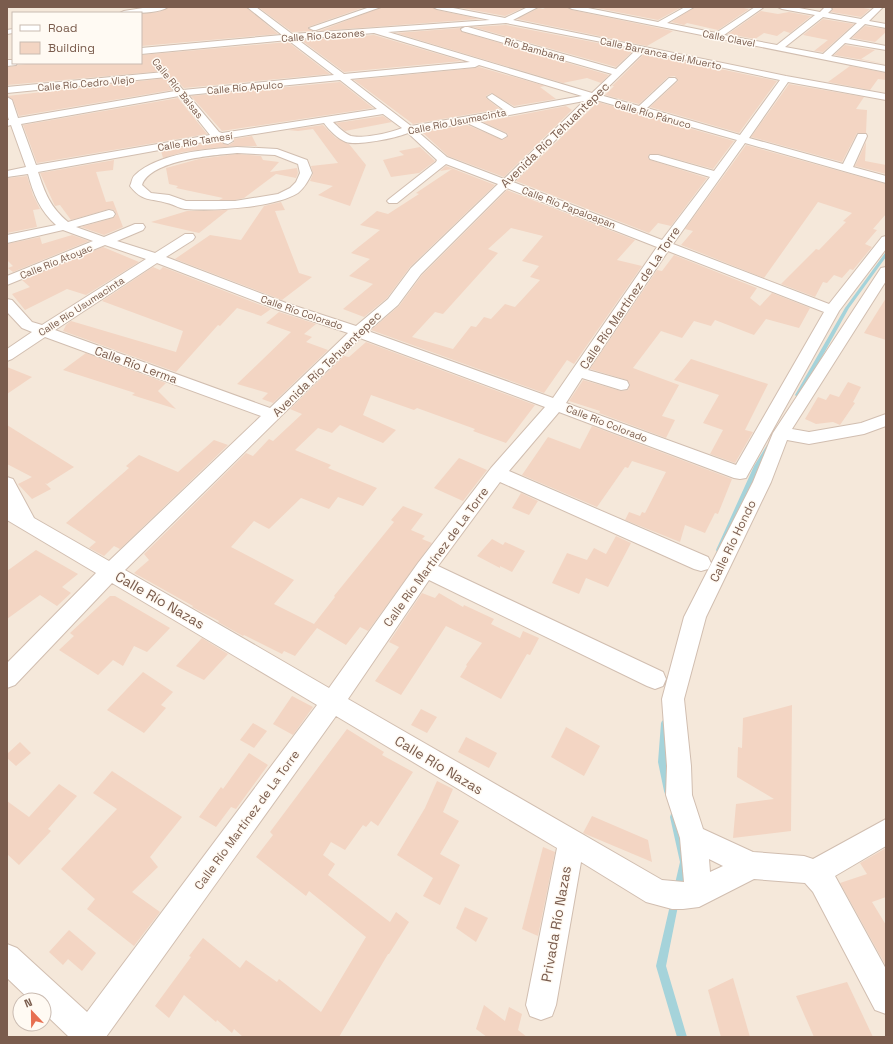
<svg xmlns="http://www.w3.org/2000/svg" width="893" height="1044" viewBox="0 0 893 1044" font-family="'Space Grotesk',sans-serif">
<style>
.residential{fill:#f5e8da;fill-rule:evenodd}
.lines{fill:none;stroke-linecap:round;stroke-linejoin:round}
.stream{fill:#a5d3da;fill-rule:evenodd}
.building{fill:#f3d5c3;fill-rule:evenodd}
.minor-casing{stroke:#d1beb0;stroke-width:2}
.minor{fill:#fff;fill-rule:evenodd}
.labels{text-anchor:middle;stroke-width:3;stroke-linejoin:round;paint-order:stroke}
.far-street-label{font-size:10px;fill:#7a5c4d;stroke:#fffaf3}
.street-label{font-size:12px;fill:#7a5c4d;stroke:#fffaf3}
.near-street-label{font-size:14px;fill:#7a5c4d;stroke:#fffaf3}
</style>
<rect width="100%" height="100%" fill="#fdf6ec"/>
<path class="residential" d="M7,7H886V1037H7ZM13,13H141V63H13ZM20,1000H44V1024H20Z"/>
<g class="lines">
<g class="stream">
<path d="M885,253H886V257L849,308L801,395L798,397L796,396L795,395L845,308Z"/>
<path d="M769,444L772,446L760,466L722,550L721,552H717L716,550L754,466L767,445Z"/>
<path d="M665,719L668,721L669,723L666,762L672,791L671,794L668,795L665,794L664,791L658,762L661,723L662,721Z"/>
<path d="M674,813L677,814L678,817L688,862L682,888L681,891L678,892L675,891L674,888L680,862L670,817L671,814Z"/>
<path d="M675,897L678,898L679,901L666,966L687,1037H677L656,966L671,901L672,898Z"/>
</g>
</g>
<g class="building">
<path d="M169,7H246L278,34L141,46V14L159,12Z"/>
<path d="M258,7H365L308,27L312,31L292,32Z"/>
<path d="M382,7H432L437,10L479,19L319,31Z"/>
<path d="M456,7H525L505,16Z"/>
<path d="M547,7H567L572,10L673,31L647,46L517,19L539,8L543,9Z"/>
<path d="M591,7H682L658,20Z"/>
<path d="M695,7H738L749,9L718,30L687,23L684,25L671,22Z"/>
<path d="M832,7H857L870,9L861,17L831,12L833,9Z"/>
<path d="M761,11L778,14L789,12L811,16L790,33L784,31L777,36L764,33L755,39L728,34Z"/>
<path d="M823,19L854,24L823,52L814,51L828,40L803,35Z"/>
<path d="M506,25L634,50L616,67L473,27Z"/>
<path d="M865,26L886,29V32L875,42L852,38Z"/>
<path d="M460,28L462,32L609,75L601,83L587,78L563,83L396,33Z"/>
<path d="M374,35L462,61L344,72L301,40Z"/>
<path d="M288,42L330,74L184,88L179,83L174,82L169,86L172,90L19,116L13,100L7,96L167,78L169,76L168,72L164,71L7,85V67L16,66L18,65L34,63H141V55Z"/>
<path d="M845,45L875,50L861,59L886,64L834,55Z"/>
<path d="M645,53L777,81L739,133L650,107L678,81L675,76L668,77L639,104L605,95L614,86H612Z"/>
<path d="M850,66L886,73V80L878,79L870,90L828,82Z"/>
<path d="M479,67L545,86L540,87L556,99L514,106L491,93L486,96V98L500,109L413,124L354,80L475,68Z"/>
<path d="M340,82L373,108L222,131L191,96Z"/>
<path d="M789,84L864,97L856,109L867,110L866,133H857L842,162L751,137Z"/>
<path d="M178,98L207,134L37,163L23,125Z"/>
<path d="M598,102L734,141L713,169L658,154H649L648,158L650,160L707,178L671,226L658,223L649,233L516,181Z"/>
<path d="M566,106L572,110L504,177L448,156L422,132L467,125L503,140L508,136L507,133L483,122Z"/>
<path d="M383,116L392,122L345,131L336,123Z"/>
<path d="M323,125L336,138L349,144L366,165L350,206L318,195L333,186L310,181L313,174L311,166L338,163L313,129L298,131L288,130Z"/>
<path d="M252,136L257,146H237L212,148L183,152L163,158L161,151L219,141L224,144L229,145L234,142L233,139Z"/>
<path d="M866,142L865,161L886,165V174L855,166Z"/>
<path d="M746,145L886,184V214L873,229L877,230L865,244L872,247L853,270L850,269L842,278L834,275L827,283L823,282L815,297L781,284L816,249L819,250L846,222L843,221L852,213L818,202L764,278L681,245L693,231L685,229Z"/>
<path d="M420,147L435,161L419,173L391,177L383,160L404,155L399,151Z"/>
<path d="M237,154L261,156L263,160L279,162L270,172L297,168L298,173L296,178L276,174L244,198L235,200H219L223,198L176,188L178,186L169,184L166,168L199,159Z"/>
<path d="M114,160L113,170L96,172L106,202L113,201L123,227L104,235L81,227L113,218L116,215L114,210L109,209L71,220L60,205L55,206L54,204L40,173Z"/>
<path d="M446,166L495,185L410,267L387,298L364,317L343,309L373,284L349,276L370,259L351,253L380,230L360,225L377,211L388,214L419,194L416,193L452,169L440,171Z"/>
<path d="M27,176L33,195L40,209L33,210L37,227L7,233L8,178Z"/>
<path d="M507,190L635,240L617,260L642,266L574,364L567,360L544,393L371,330L399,306L422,275ZM511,228L543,236L522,261L539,266L530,277L540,280L515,307L505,304L491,319L484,317L476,327L471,326L453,349L412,337L435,312L443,314L498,253L488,249Z"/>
<path d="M281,202L285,210L275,211L299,273L312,277L282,300L175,259L210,235L241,240L264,206Z"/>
<path d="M228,210L199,233L151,222L187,211Z"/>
<path d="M72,235L89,241L13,272L8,268L13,266L7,260V244L40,237L42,244Z"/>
<path d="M103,247L139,262L86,295L67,289L25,310L12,294L30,287L22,280Z"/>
<path d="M674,255L757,288L750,298L760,306L772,293L810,308L799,328L766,319L754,335L715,320L711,326L694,321L682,338L661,331L633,368L679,385L662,416L675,420L666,438L599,413L600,411L569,401L583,380L621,391L628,390L630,384L627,380L590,369L657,270L662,271Z"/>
<path d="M153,267L160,270L163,267L271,309L261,316L237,308L220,326L218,325L176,372L63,331L66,325L71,321L176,352L183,331L102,301Z"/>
<path d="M886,298V340L864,333Z"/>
<path d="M279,312L316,324L304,334L312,337L306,342L328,350L273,403L262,399L268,393L237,384L291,332L266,323Z"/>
<path d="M366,342L535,405L506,443L473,431L475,429L417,408L414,410L371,395L363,415L396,430L383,443L340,425L332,433L318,428L295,450L331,465L328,468L377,488L363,506L338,497L329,509L301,498L269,529L254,521L231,547L294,580L274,604L314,624L335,597L334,596L394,522L391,520L403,506L423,514L411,530L425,536L422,539L432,543L368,631L360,627L346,645L317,628L295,656L284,651L282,654L244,635L243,636L218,622L219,621L192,607L193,606L134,573L149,560L144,554L246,453L253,456L269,439L273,441L302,414L290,409L344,356L349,357Z"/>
<path d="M86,353L166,383L158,391L176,409L132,395L135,393L63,370Z"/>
<path d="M691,359L768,384L745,430L753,432L735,463L710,454L723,430L703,423L719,395L674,380Z"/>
<path d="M7,367L32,377L7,394Z"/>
<path d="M848,382L861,387L853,402L855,403L840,425L833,422L816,424L805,419L818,397L826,400L830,394L839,397Z"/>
<path d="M7,425L74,467L47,484L45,483L51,489L32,499L18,484L32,477L7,464Z"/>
<path d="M592,426L732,479L718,514L715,513L705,533L685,525L680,542L625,520L629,512L640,516L642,512L645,513L666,472L632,461L628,468L625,467L597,507L522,475L548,437L580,449Z"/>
<path d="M214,440L228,445L120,549L114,546L104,556L89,548L96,542L66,523L129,468L126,466L139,455L178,472Z"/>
<path d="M459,458L487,470L463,501L434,488Z"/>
<path d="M521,493L538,501L529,515L512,508Z"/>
<path d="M616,536L631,543L608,587L586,578L579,594L552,583L567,553L587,560L594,548L606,554Z"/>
<path d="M492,539L503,545L505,542L525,551L512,572L500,566V568L477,556Z"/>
<path d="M36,550L78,574L62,587L71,593L57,606L40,595L7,619V571Z"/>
<path d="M422,593L435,598L439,593L463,607L464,605L494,619L491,624L520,638L523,631L539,638L530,655L527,654L501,699L460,677L467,666L466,665L482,643L446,626L401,695L375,681L399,647L389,642Z"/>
<path d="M110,596H115L170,628L147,652L134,646L123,666L113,660L98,675L59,650L74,636L70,633Z"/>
<path d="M202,638L228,654L204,680L176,666Z"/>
<path d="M143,672L173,692L161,705L166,708L144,733L107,710Z"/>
<path d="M292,696L313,707L293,735L273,724Z"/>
<path d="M792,705L791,831L733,838L736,804L774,799L737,777L738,747L742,748L743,718Z"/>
<path d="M421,709L437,717L427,733L411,725Z"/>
<path d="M253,723L267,731L254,748L240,740Z"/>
<path d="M566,727L600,746L584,776L551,757Z"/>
<path d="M347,729L384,752L382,755L413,772L378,826L371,821L366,827L363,825L345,850L331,842L323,855L335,864L328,875L390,922L396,912L409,922L389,954H388L339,1037H243L234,1029L232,1033L217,1020L216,1022L184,995L169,1018L155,1006L191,957L189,956L203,938L240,968L246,960L277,982L279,979L321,1012L366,937L309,891L306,896L256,857L273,835L270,832Z"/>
<path d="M466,737L497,753L489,768L458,752Z"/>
<path d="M20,742L31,753L16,766L7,758V754Z"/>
<path d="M249,753L268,765L236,809L231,807L216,827L199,817L221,787L223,789Z"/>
<path d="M112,771L182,817L150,857L158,867L132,892L160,912L134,946L87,909L95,899L61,869L117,809L93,793Z"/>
<path d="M437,781L453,789L443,812L459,821L440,854L460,865L440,905L423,896L433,878L397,855L425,808Z"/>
<path d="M59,784L77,796L48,829L51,831L19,865L7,854V801L29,817Z"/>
<path d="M592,816L648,840L652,862L583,833Z"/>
<path d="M543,847L555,852L538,936L522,929Z"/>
<path d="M886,848V897L872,902L886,925V966L840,883L867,874L860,863Z"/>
<path d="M465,907L488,918L476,942L456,928Z"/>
<path d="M69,930L96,953L82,971L68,959L63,965L49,952Z"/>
<path d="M733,978L750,1037H721L708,990Z"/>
<path d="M847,982L873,1037H814L796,996Z"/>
<path d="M484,1005L505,1021L509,1007L522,1014L518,1030L527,1037H487L476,1029Z"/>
</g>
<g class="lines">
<defs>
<g id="minor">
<path d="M149,7H168C159,14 132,13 120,13L124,11Z"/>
<path d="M247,7H256L292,34L490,20L437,9L433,7H448L505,18L528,7H538L513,20L786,76L886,94V100L788,82L749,138L843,164L858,134H866L867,136L853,167L886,176V183L745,143L673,244L829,304L882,237L886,236V249L839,311L746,478L740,479L734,478L559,412L509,471L708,557L711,563L708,569L701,571L694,569L500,482L438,566L663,672L666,679L663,686L655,689L647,686L429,580L348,699L662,880L684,882L680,838L666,795L667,766L662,699L684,617L753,482L773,433L879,271L881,268L886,267V281L792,429L809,432L861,423L886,414V426L864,434L809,444L787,440L771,482L706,617L684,699L691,766L692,795L703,829L753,852L804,856L813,859L886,819V846L835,876L886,969V1014L875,1010L813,892L805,883L754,879L699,907L683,909H672L646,902L581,862L556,1005L552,1016L541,1020L530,1016L526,1005L557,848L336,716L106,1037H69L44,1013V1000H30L7,978V944L17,948L87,1012L317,705L112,583L15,685L7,688V663L96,573L7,520V477L13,479L34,518L109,561L261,416L45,337L12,359L7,361V349L32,332L22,328L7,312V299L12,300L32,322L42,325L146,259L105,245L7,285V276L93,241L63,230L7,243V235L56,225C40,211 33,193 28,174L7,177V171L26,167L11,125L7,126V120H9L7,114V97L12,100L18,118L175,91L170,86L175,83L178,84L183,90L334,75L288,40L141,54V48L282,35ZM506,23L637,49L616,69L468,27H465L461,29L462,31L612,74L592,93L388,32ZM374,33L470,62L344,74L297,39ZM645,51L780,80L740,135L647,108L675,82L677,80L675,78H669L639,106L600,95ZM479,65L582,96L514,108L492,94L487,97L489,99L504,110L411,126L350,79L475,67ZM340,80L377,109L222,133L219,132L188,95ZM179,96L210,135L36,165L21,124ZM596,100L737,140L714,171L658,155H650L649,157L650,159L710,177L662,240L513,182ZM584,101L504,179L447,157L417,131L467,123L502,139L507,136L506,134L478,121ZM383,114L402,128C391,133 362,139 351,136C345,134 337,126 333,122ZM324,123C329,130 338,139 346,142C358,146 396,138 408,133L437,160L436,162L389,199L387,201L389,203H397L446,164L498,184L411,268L388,299L356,326L286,303L166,257L193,240L195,237L193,234H185L155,253L117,241L143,230L145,227L143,224H135L104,237L76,227L113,217L115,214L113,211L109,210L68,222C50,207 45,193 38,172L220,139L224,143L228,144L233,141L230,138ZM507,188L657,247L553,398L368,331L398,305L421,274ZM668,251L824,312L736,465L566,403L582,378L621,390L627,389L629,385L627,381L588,370ZM157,263L276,309L348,333L270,408L55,330ZM360,338L545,407L491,468L418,563L329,688L125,570ZM709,859L723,866L710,872Z"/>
<path d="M370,7H381L316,30H313L309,28Z"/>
<path d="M568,7H583L658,22L685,7H694L667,23L716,33L755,7H764L724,35L777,45L815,15L782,9L778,7H794L820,12L825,7H829L832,9L828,13L861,19L875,7H883L869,21L886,24V28L865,24L849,39L886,46V50L845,43L831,56L886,66V72L572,9ZM823,17L857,23L823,54L785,47Z"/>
<path d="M13,29V33L7,34V30Z"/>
<path d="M7,60H13V63H17L16,65L7,66Z"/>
<path d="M164,72L167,73L168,75L167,77L7,93V87Z"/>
<path d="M237,147L277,149L307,160L312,173C308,181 305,187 298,193C274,208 213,211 185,209C178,208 173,204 167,203C151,198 142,202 130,186C132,182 132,177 135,175C158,153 208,149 237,147ZM237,153L275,155L298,164L300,173L296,182L290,188L278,194L235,201H186L169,195L151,193L142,185C150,160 214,155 237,153Z"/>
</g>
</defs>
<use href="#minor" class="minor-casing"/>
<use href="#minor" class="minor"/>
</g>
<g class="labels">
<g class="far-street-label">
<text transform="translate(323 35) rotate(-4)" y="4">Calle Río Cazones</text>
<text transform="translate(729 38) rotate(11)" y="4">Calle Clavel</text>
<text transform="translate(535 49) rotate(16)" y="4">Río Bambana</text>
<text transform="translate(661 53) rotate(12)" y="4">Calle Barranca del Muerto</text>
<text transform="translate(86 83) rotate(-5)" y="4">Calle Río Cedro Viejo</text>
<text transform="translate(245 87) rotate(-5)" y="4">Calle Río Apulco</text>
<text transform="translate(178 88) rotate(51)" y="4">Calle Río Balsas</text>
<text transform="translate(653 114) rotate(16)" y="4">Calle Río Pánuco</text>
<text transform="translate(457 121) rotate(-11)" y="4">Calle Río Usumacinta</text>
<text transform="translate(195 141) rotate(-9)" y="4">Calle Río Tamesí</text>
<text transform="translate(569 207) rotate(21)" y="4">Calle Río Papaloapan</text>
<text transform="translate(56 261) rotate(-22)" y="4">Calle Río Atoyac</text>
<text transform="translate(81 306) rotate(-33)" y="4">Calle Río Usumacinta</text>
<text transform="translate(302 312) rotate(19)" y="4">Calle Río Colorado</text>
<text transform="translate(607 423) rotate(21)" y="4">Calle Río Colorado</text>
</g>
<g class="street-label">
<text transform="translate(555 135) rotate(-44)" y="4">Avenida Río Tehuantepec</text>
<text transform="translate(630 298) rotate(-56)" y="4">Calle Río Martínez de La Torre</text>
<text transform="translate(327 364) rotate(-44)" y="4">Avenida Río Tehuantepec</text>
<text transform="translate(136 365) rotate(20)" y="4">Calle Río Lerma</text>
<text transform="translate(733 541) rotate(-64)" y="4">Calle Río Hondo</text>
<text transform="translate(436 557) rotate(-54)" y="4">Calle Río Martínez de La Torre</text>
<text transform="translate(247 820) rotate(-54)" y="4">Calle Río Martínez de La Torre</text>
</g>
<g class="near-street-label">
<text transform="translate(160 600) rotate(30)" y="5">Calle Río Nazas</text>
<text transform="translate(439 765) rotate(31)" y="5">Calle Río Nazas</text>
<text transform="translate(556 924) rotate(-80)" y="5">Privada Río Nazas</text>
</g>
</g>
<rect width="893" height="1044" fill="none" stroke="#7a5c4d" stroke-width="16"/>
<rect x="12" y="12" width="130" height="52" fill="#fffaf3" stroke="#cabbb1"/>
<rect x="20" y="25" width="20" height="6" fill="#ffffff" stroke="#cabbb1"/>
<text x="48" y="32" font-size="12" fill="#7a5c4d">Road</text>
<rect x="20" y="42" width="20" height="12" fill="#f3d5c3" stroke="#cabbb1"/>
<text x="48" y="52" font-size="12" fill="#7a5c4d">Building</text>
<g transform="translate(32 1012) rotate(338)"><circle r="19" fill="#fffaf3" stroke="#cabbb1"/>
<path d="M0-3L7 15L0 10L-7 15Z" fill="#e76f51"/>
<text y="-6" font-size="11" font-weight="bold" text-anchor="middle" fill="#7a5c4d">N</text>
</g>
</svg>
